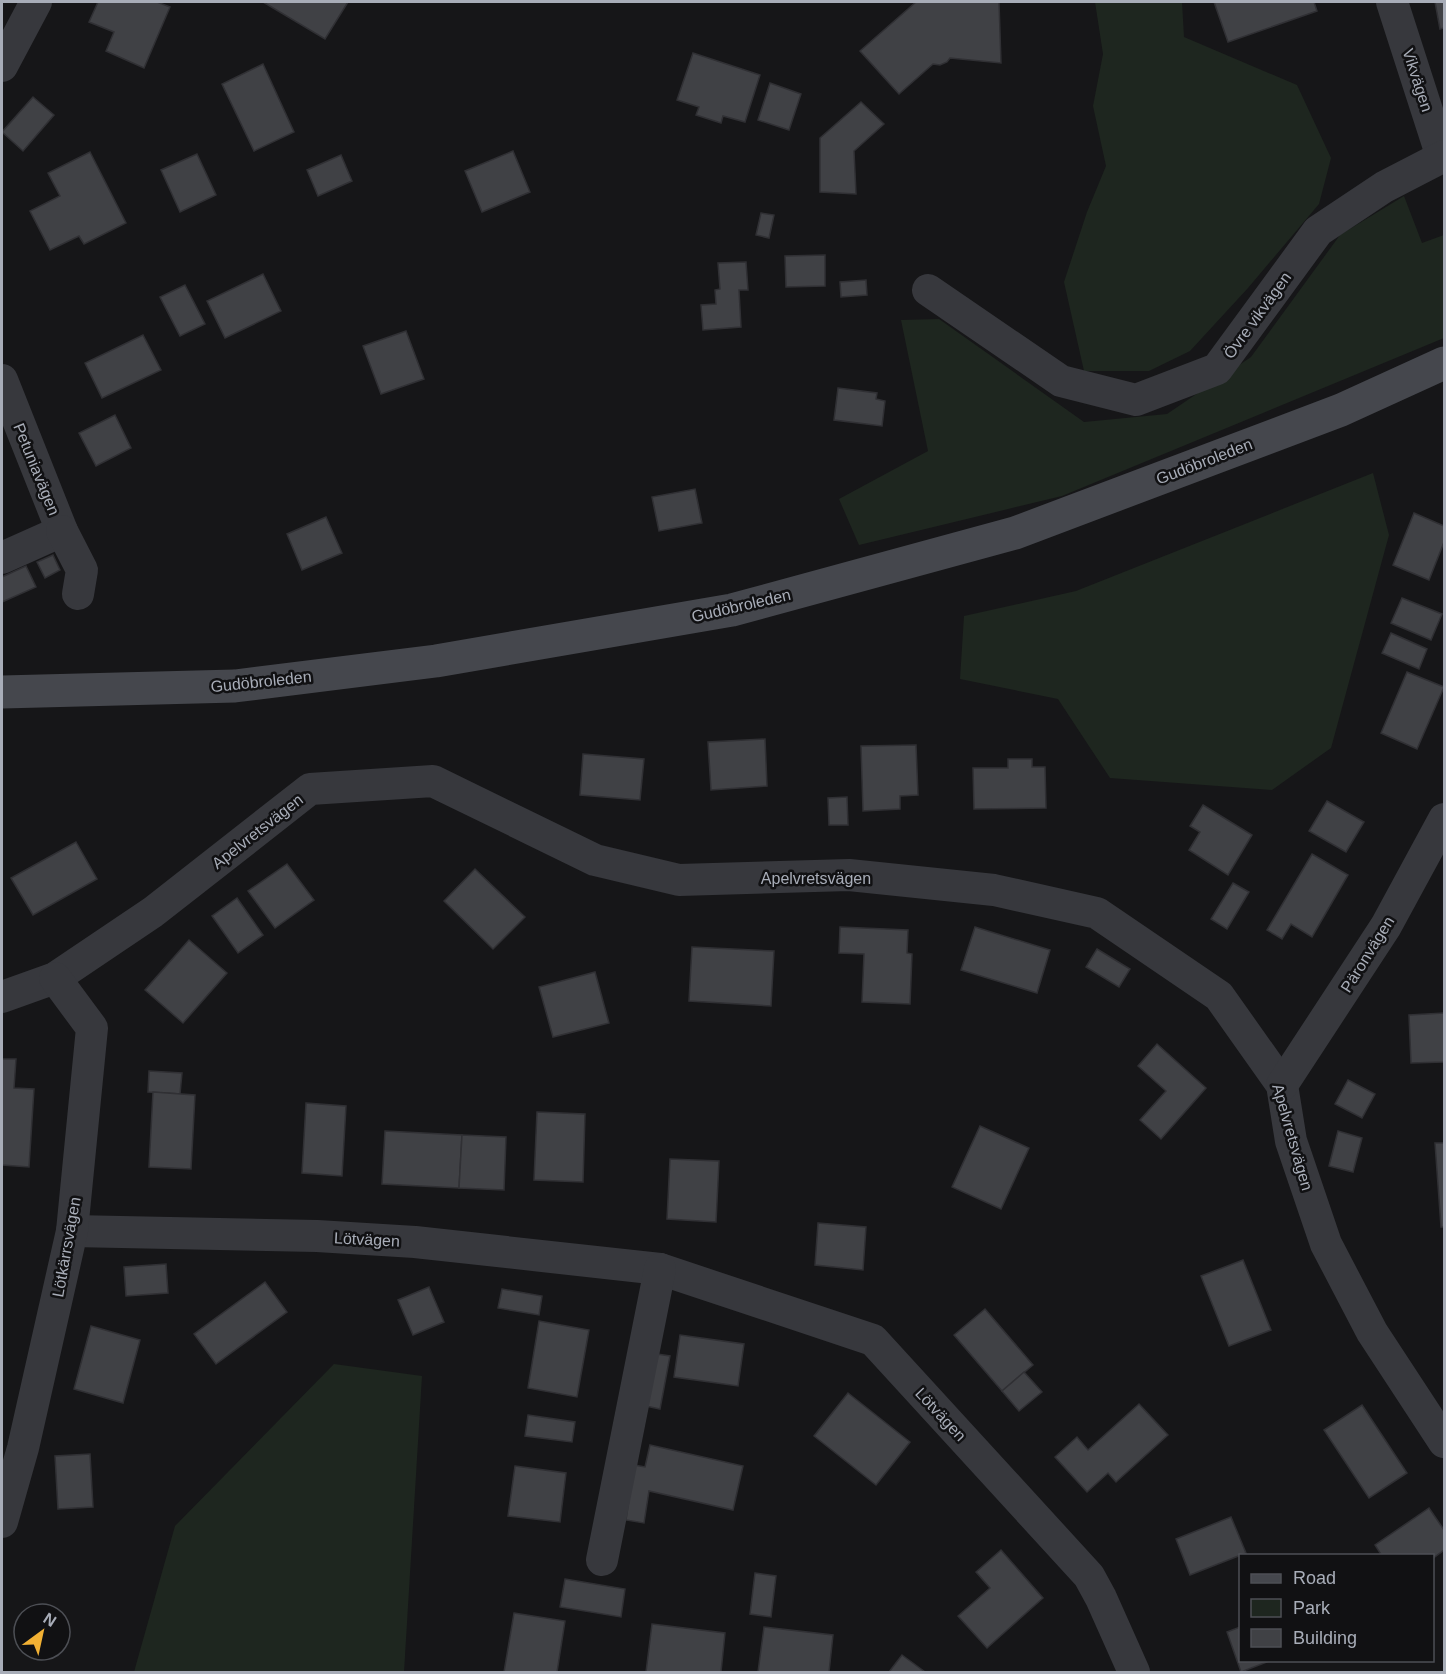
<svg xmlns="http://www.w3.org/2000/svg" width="1446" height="1674" viewBox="0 0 1446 1674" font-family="Helvetica,sans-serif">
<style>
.green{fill:#1e261f}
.building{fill:#404145;stroke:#303034;stroke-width:1.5}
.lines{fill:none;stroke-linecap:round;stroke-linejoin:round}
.minor{stroke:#37383d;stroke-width:32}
.secondary{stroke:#45474d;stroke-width:33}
.labels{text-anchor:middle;stroke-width:5;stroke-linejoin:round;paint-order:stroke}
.street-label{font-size:16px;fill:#a8adb8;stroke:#111113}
</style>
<rect width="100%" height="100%" fill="#161618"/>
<g class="green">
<path d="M1095,2H1182L1184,37L1297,85L1331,158L1319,204L1248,288L1190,351L1149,371H1084L1064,282L1087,212L1106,166L1093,106L1103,54Z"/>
<path d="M1404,196L1422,243L1444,235V338L1062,496L859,545L839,499L928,451L901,320L939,319L1084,422L1167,414L1251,357L1340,235Z"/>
<path d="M1373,473L1389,535L1331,748L1272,790L1110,778L1058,699L960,679L964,616L1076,591Z"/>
<path d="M334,1364L422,1376L404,1672H134L175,1526Z"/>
</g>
<g class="building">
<path d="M98,2H157L170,7L144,68L106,51L114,32L89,22Z"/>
<path d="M263,2H348L325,39Z"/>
<path d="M916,2H999L1001,63L950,58L947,62L940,65L933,64L899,94L860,51Z"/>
<path d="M1214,2H1314L1317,11L1228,42Z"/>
<path d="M1435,2H1444V28L1440,29Z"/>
<path d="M693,53L760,75L745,122L723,116L721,123L696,115L699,107L677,100Z"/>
<path d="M263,64L294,132L254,151L222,84Z"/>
<path d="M770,83L801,94L789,130L758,120Z"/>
<path d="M33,97L54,115L23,151L2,132Z"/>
<path d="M861,102L884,124L854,151L856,194L820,192V138Z"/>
<path d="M513,151L530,192L482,212L465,171Z"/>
<path d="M90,152L126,223L84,244L79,236L50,250L30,211L60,196L48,173Z"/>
<path d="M197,154L216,195L180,212L161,170Z"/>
<path d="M341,155L352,181L318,196L307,170Z"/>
<path d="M761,213L774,215L769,238L756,235Z"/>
<path d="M825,255V286L786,287L785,256Z"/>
<path d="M746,262L748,290H739L741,327L703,330L701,305L716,304L715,290L720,289L718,263Z"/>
<path d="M263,274L281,311L225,338L207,301Z"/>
<path d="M866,280L867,295L841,297L840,282Z"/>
<path d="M185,285L205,324L180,336L160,297Z"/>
<path d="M406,331L424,379L381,394L363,346Z"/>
<path d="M143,335L161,370L102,398L85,363Z"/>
<path d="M838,388L877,393L876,399L885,401L882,426L834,420Z"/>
<path d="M115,415L131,448L96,466L79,433Z"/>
<path d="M695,489L702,523L659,531L652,497Z"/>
<path d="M1414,513L1444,526V542L1429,580L1393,565Z"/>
<path d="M326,517L342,553L302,570L287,534Z"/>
<path d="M53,555L60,570L45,578L37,562Z"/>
<path d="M26,566L36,587L2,602V577Z"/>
<path d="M1402,598L1442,614L1431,640L1391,623Z"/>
<path d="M1391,633L1427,649L1419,669L1382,653Z"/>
<path d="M1407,672L1444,687L1417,749L1381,733Z"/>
<path d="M765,739L767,786L711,790L708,742Z"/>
<path d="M916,745L918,795L900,796V809L863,811L861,746Z"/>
<path d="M583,754L644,759L640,800L580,795Z"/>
<path d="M1008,759H1032V767H1045L1046,808L974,809L973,768H1008Z"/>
<path d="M847,797L848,825H829L828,798Z"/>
<path d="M1327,801L1364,822L1346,852L1309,831Z"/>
<path d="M1203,805L1252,835L1228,875L1189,850L1200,832L1190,826Z"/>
<path d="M76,842L97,879L33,915L11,878Z"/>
<path d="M1312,854L1348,875L1312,937L1291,924L1282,939L1267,930Z"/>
<path d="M287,864L314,900L275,928L248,891Z"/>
<path d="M475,869L525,917L493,949L444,901Z"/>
<path d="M1233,883L1249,892L1227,929L1211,919Z"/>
<path d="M237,898L263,935L238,953L212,916Z"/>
<path d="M840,927L908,930L907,953L912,954L910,1004L862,1002L864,954L839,953Z"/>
<path d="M975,927L1050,950L1037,993L961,970Z"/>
<path d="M189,940L227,973L183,1023L145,990Z"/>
<path d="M692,947L774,951L771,1006L689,1001Z"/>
<path d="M1097,949L1130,969L1119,987L1086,967Z"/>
<path d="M595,972L609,1023L553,1037L539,987Z"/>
<path d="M1444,1013V1062L1411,1063L1409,1015Z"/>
<path d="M1157,1044L1206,1088L1161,1139L1140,1120L1166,1091L1138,1066Z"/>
<path d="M2,1059H16L14,1088L34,1089L29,1167L2,1165Z"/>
<path d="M149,1071L182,1073L180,1094L148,1092Z"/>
<path d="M1348,1080L1375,1094L1362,1118L1335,1104Z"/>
<path d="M153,1092L195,1095L191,1169L149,1167Z"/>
<path d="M306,1103L346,1106L342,1176L302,1173Z"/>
<path d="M537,1112L585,1114L583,1182L534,1180Z"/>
<path d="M980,1126L1029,1148L1001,1209L952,1187Z"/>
<path d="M385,1131L462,1135L459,1188L382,1184Z"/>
<path d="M1338,1131L1362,1138L1353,1172L1329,1166Z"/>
<path d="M462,1135L506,1137L504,1190L459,1188Z"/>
<path d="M1435,1143H1444V1227H1441Z"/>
<path d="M670,1159L719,1161L716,1222L667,1219Z"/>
<path d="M818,1223L866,1227L863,1270L815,1265Z"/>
<path d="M1243,1260L1271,1330L1229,1346L1201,1276Z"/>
<path d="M166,1264L168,1293L126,1296L124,1267Z"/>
<path d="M265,1282L287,1312L216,1364L194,1334Z"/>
<path d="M429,1287L444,1322L413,1335L398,1300Z"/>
<path d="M502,1289L542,1296L539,1315L498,1308Z"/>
<path d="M985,1309L1033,1365L1002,1391L954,1335Z"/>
<path d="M539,1321L589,1330L577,1397L528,1388Z"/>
<path d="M91,1326L140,1340L123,1403L74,1389Z"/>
<path d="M680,1335L744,1344L738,1386L674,1377Z"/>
<path d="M650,1353L670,1356L660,1409L641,1405Z"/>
<path d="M1024,1372L1042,1392L1019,1411L1002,1391Z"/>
<path d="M848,1393L910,1442L876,1485L814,1436Z"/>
<path d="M1139,1404L1168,1435L1116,1482L1108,1473L1087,1492L1055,1457L1077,1437L1088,1450Z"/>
<path d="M1362,1405L1407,1473L1369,1498L1324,1430Z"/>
<path d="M528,1415L575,1422L572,1442L525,1436Z"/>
<path d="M650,1445L743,1466L733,1510L649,1491L644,1523L626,1520L634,1465L645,1467Z"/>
<path d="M90,1454L93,1507L58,1509L55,1456Z"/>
<path d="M515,1466L566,1473L560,1522L508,1516Z"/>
<path d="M1429,1508L1444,1530V1550L1432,1559V1556H1382L1375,1545Z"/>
<path d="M1231,1517L1246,1553L1190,1575L1176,1539Z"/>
<path d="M1001,1550L1043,1598L987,1648L958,1616L990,1588L976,1572Z"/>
<path d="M755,1573L776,1576L771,1617L750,1614Z"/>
<path d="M565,1579L625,1589L621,1617L560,1607Z"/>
<path d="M514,1613L565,1621L557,1672H504Z"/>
<path d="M652,1624L725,1633L721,1672H646Z"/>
<path d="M764,1627L833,1635L829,1672H758Z"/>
<path d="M1240,1627V1660H1272L1241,1672L1227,1632Z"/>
<path d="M902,1655L925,1672H889Z"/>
</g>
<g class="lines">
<g class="minor">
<path d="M1392,2L1442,157"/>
<path d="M2,66L36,2"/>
<path d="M928,290L1061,381L1136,400L1217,369L1318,231L1384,187L1444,156"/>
<path d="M2,380L62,531L2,558"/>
<path d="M62,531L82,570L78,594"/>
<path d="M2,997L55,978L153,912L310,789L433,781L595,860L679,880L849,875L994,890L1097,913L1219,996L1282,1085L1291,1141L1326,1244L1372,1332L1444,1442"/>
<path d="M1282,1085L1386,926L1444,819"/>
<path d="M72,1231L317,1236L415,1242L660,1269L873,1340L1089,1576L1101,1598L1134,1672"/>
<path d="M2,1522L23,1448L72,1231L92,1028L55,978"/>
<path d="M602,1560L660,1269"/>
</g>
<path class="secondary" d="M2,692L235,686L436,661L732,610L1015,533L1341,410L1444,363"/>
</g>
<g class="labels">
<g class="street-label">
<text transform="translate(1418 80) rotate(72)" y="6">Vikvägen</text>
<text transform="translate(1257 315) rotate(-54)" y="6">Övre vikvägen</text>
<text transform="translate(1204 461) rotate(-21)" y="6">Gudöbroleden</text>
<text transform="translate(37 469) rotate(68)" y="6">Petuniavägen</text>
<text transform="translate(741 605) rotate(-13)" y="6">Gudöbroleden</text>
<text transform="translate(261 681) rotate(-6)" y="6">Gudöbroleden</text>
<text transform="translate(257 831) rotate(-38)" y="6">Apelvretsvägen</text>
<text x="816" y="884">Apelvretsvägen</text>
<text transform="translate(1367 954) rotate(-58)" y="6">Päronvägen</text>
<text transform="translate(1293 1137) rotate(74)" y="6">Apelvretsvägen</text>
<text transform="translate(367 1239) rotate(3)" y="6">Lötvägen</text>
<text transform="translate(66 1247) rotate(-80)" y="6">Lötkärrsvägen</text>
<text transform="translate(941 1414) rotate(47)" y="6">Lötvägen</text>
</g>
</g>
<rect width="1446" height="1674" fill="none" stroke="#a8adb8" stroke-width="6"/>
<rect x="1239" y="1554" width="195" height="108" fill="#111113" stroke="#4d4f55" stroke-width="1.5"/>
<rect x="1251" y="1574" width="30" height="9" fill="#45474d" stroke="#4d4f55" stroke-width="1.5"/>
<text x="1293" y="1584" font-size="18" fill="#a8adb8">Road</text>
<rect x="1251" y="1599" width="30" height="18" fill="#1e261f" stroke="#4d4f55" stroke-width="1.5"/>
<text x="1293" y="1614" font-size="18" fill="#a8adb8">Park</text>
<rect x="1251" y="1629" width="30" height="18" fill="#404145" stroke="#4d4f55" stroke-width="1.5"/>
<text x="1293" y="1644" font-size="18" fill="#a8adb8">Building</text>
<g transform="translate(42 1632) rotate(33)"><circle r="28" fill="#111113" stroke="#4d4f55" stroke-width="1.5"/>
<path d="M0-4.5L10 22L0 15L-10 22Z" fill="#f2b134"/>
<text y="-9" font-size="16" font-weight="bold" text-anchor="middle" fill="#a8adb8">N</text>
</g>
</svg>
